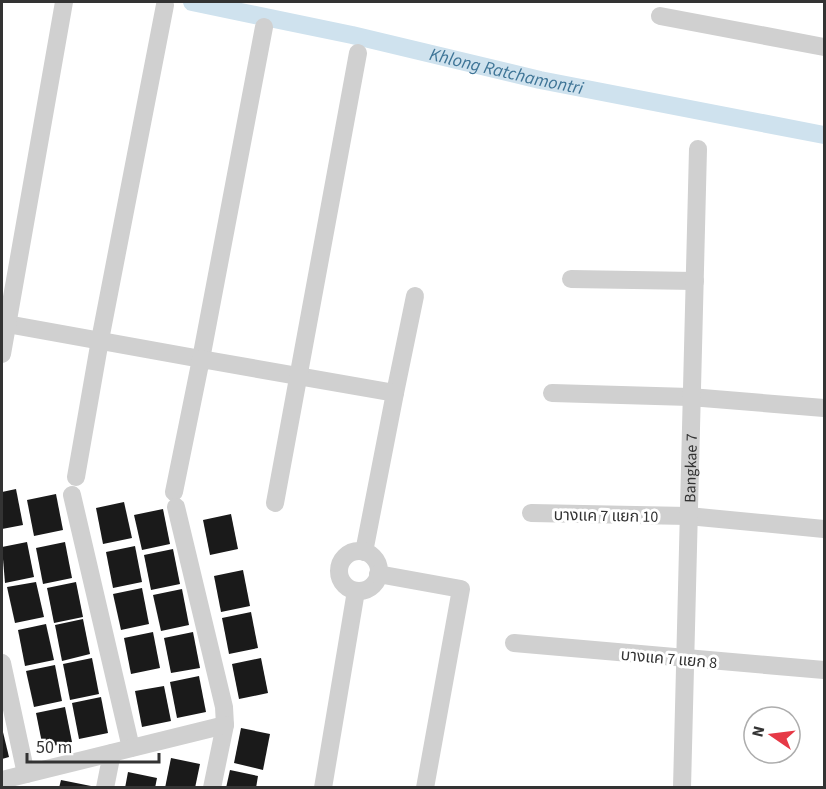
<svg xmlns="http://www.w3.org/2000/svg" width="826" height="789" viewBox="0 0 826 789" font-family="'Source Sans 3','Noto Sans Thai',sans-serif">
<style>
.lines{fill:none;stroke-linecap:round;stroke-linejoin:round}
.canal{stroke:#cfe2ee;stroke-width:18}
.building{fill:#1a1a1a}
.minor{stroke:#d0d0d0;stroke-width:18}
.labels{text-anchor:middle;stroke-width:6;stroke-linejoin:round;paint-order:stroke}
.street-label{font-size:16px;fill:#333;stroke:#fff}
.water-label{font-size:18px;font-style:italic;fill:#3f7597;stroke:#fff}
</style>
<rect width="100%" height="100%" fill="#fff"/>
<g class="lines">
<path class="canal" id="s1" d="M192,2L352,35L540,80L824,135"/>
</g>
<g class="building">
<path d="M16,489L23,525L2,529V492Z"/>
<path d="M56,494L63,530L34,536L27,500Z"/>
<path d="M124,502L132,538L103,544L96,508Z"/>
<path d="M163,509L170,544L142,550L134,515Z"/>
<path d="M231,514L238,549L210,555L203,520Z"/>
<path d="M27,542L34,577L5,583L2,547Z"/>
<path d="M65,542L72,578L43,584L36,548Z"/>
<path d="M135,546L142,582L113,588L106,552Z"/>
<path d="M173,549L180,584L151,590L144,555Z"/>
<path d="M243,570L250,606L221,612L214,576Z"/>
<path d="M36,582L44,617L15,623L7,587Z"/>
<path d="M76,582L83,617L54,623L47,588Z"/>
<path d="M142,588L149,624L121,630L113,594Z"/>
<path d="M182,589L189,625L161,631L153,595Z"/>
<path d="M251,612L258,648L229,654L222,618Z"/>
<path d="M83,619L90,654L62,661L55,625Z"/>
<path d="M46,624L54,660L25,666L18,630Z"/>
<path d="M153,632L160,668L131,674L124,638Z"/>
<path d="M193,632L200,668L171,673L164,638Z"/>
<path d="M92,658L99,694L70,700L63,664Z"/>
<path d="M261,658L268,693L239,699L232,664Z"/>
<path d="M55,665L62,701L34,707L26,671Z"/>
<path d="M199,676L206,712L177,718L170,682Z"/>
<path d="M164,686L171,721L142,727L135,691Z"/>
<path d="M101,697L108,733L79,739L72,703Z"/>
<path d="M65,707L72,742L43,748L36,713Z"/>
<path d="M2,728L9,757L2,759Z"/>
<path d="M241,728L270,734L263,770L234,763Z"/>
<path d="M171,758L200,764L195,788H165Z"/>
<path d="M230,770L258,776L256,788H226Z"/>
<path d="M128,772L157,778L155,788H125Z"/>
<path d="M61,780L91,786V788H59Z"/>
</g>
<g class="lines">
<g class="minor">
<path d="M660,16L824,47"/>
<path d="M571,279L695,281"/>
<path d="M7,324L201,359L264,27"/>
<path d="M2,354L64,2"/>
<path d="M395,393L415,296"/>
<path d="M552,393L690,397L824,408"/>
<path d="M76,477L100,340L165,5"/>
<path d="M174,492L201,359L395,393L364,552"/>
<path d="M72,495L131,748"/>
<path d="M275,503L358,53"/>
<path d="M176,507L224,707L225,725L212,788"/>
<path d="M531,513L688,516L824,529"/>
<circle cx="359" cy="571" r="20"/>
<path d="M378,574L461,589L425,788"/>
<path d="M514,643L824,670"/>
<path d="M2,663L26,774"/>
<path d="M2,780L225,725"/>
<path d="M105,788L112,753"/>
<path d="M323,788L356,591"/>
<path id="s2" d="M682,788L698,149"/>
</g>
</g>
<g class="labels">
<g class="street-label">
<text dy="6" stroke="none"><textPath href="#s2" startOffset="320">Bangkae 7</textPath></text>
<text transform="translate(606 515) rotate(1)" y="6">บางแค 7 แยก 10</text>
<text transform="translate(669 658) rotate(5)" y="6">บางแค 7 แยก 8</text>
</g>
<g class="water-label">
<text dy="6" stroke="none"><textPath href="#s1" startOffset="322">Khlong Ratchamontri</textPath></text>
</g>
</g>
<rect width="826" height="789" fill="none" stroke="#333333" stroke-width="6"/>
<g transform="translate(772 735) rotate(284)"><circle r="28" fill="#ffffff" stroke="#adadad" stroke-width="1.5"/>
<path d="M0-4.5L10 22L0 15L-10 22Z" fill="#e63946"/>
<text y="-9" font-size="16" font-weight="bold" text-anchor="middle" fill="#333333">N</text>
</g>
<path d="M27 753v9h132v-9" fill="none" stroke="#333333" stroke-width="3"/>
<text x="36" y="753" font-size="18" fill="#333333" stroke="#ffffff" stroke-width="4.5" paint-order="stroke">50 m</text>
</svg>
